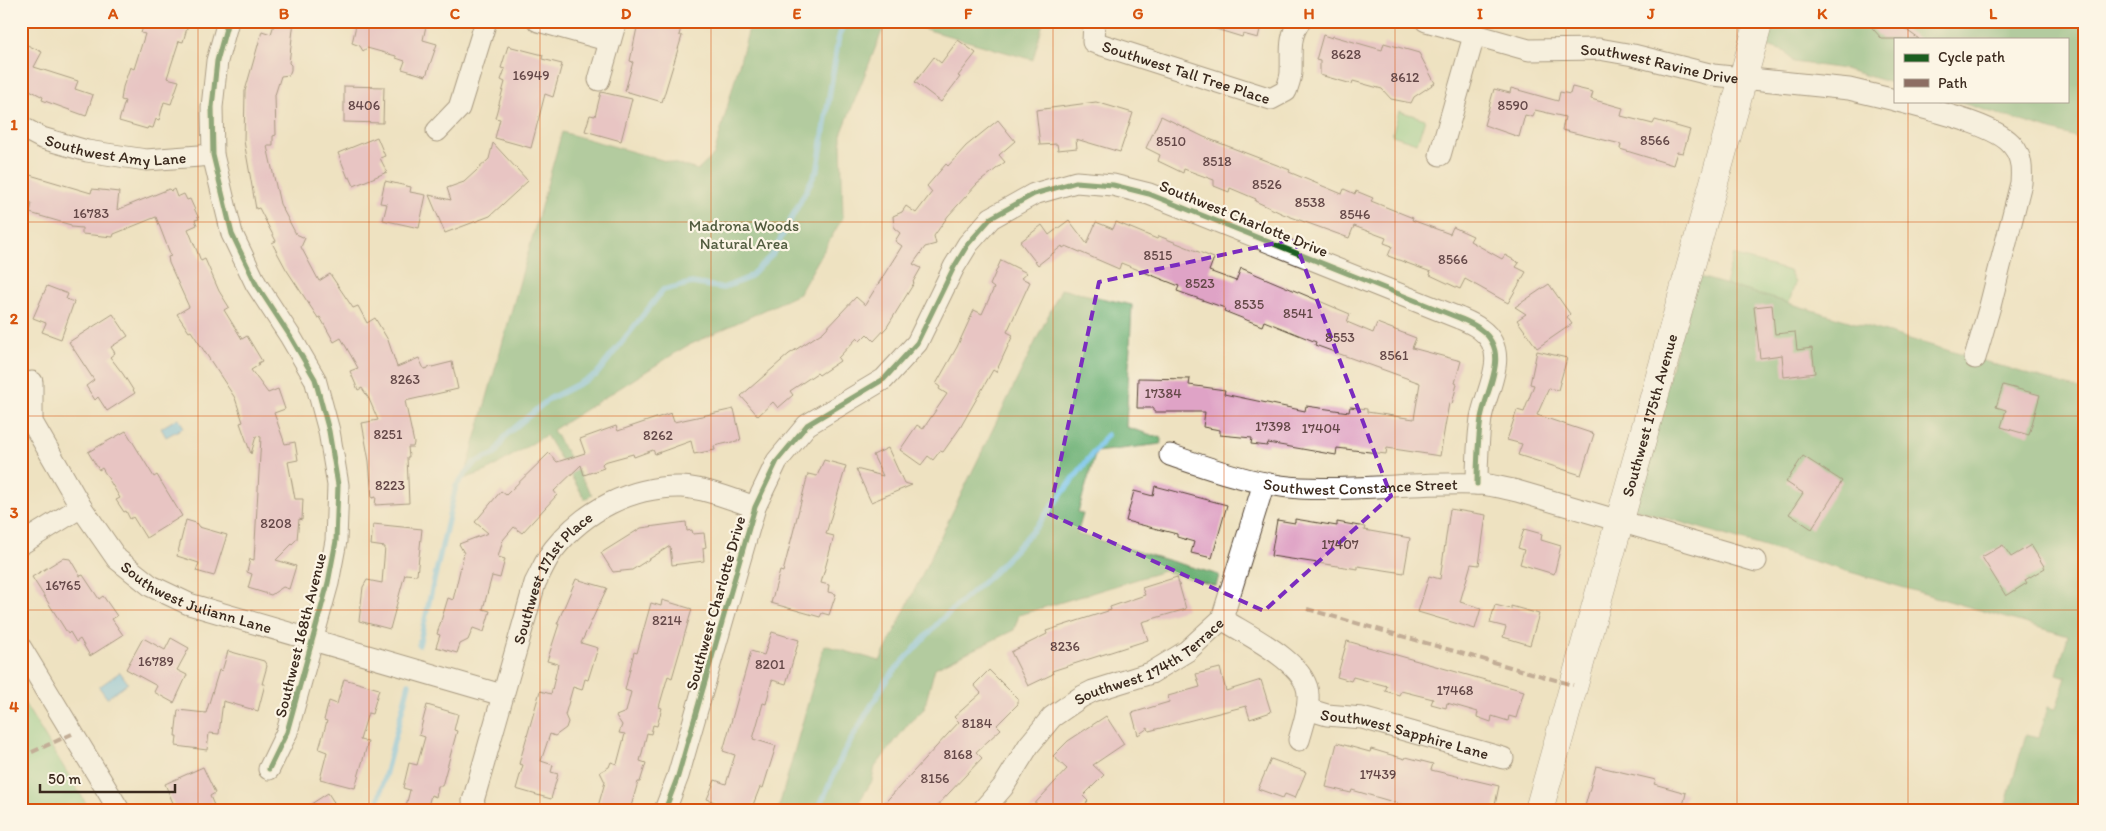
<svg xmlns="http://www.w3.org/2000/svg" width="2106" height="831" viewBox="0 0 2106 831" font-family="Itim,sans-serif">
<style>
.green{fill:#83cc89;stroke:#5f7b54}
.forest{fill:#6ab075;stroke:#526d4a}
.water{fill:#72c2ed;stroke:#567686}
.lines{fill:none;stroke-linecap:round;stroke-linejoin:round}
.stream{stroke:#72c2ed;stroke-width:5.5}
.building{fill:#dfa3c6}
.minor-casing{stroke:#564636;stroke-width:23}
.secondary-casing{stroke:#564636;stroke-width:29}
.minor{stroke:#fff;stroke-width:21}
.secondary{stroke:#fff;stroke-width:28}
.quiet{stroke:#8d6e63;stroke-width:4;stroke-dasharray:8 4;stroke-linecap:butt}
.cycleway-casing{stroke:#fcf5e5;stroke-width:8}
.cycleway{stroke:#1b5e20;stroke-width:5}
.marked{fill:none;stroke:#7b2cbf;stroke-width:4;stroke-dasharray:10 6;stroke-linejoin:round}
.grid{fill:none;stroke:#d7540e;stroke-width:1;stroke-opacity:0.55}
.labels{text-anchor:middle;stroke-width:4.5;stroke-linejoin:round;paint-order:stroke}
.number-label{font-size:14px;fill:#644848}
.street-label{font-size:16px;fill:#3b2a1e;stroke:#fcf5e5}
.park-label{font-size:16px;fill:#515b3e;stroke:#fcf5e5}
.neatline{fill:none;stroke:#d7540e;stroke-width:2}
.grid-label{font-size:16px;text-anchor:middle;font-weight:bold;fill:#d7540e}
</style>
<rect width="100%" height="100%" fill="#fcf5e5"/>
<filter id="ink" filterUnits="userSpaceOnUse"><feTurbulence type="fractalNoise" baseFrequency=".02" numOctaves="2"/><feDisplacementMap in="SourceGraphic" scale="10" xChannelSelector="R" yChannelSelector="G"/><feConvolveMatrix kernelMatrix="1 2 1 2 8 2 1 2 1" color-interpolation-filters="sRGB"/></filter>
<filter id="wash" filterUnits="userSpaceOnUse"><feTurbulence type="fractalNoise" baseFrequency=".0096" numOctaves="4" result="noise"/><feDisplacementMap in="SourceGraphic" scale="20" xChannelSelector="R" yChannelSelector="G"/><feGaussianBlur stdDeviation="1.12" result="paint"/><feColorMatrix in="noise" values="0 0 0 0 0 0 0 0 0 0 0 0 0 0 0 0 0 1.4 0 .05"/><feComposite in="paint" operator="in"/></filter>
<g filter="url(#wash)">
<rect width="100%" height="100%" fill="#eee2c1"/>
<g class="green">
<path d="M1399,111L1425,119L1417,143L1392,135Z"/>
<path d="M1733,255L1789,271L1795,283L1789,303L1725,285Z"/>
<path d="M23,701L90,810H21V702Z"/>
</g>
<g class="forest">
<path d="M751,21H886L841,135L843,217L799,294L685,347L553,430L592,495L585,499L546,435L487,471L464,479L562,132L698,170L714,155Z"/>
<path d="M897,21H1036L1043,23L1033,60Z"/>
<path d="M1769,21H2085V140L1954,101H2067V39H1895V84L1844,69L1793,62L1786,52L1762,44Z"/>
<path d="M1697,276L2085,391V810H2004L2026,734L2039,737L2048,707L2056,709L2066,677L2057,674L2068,636L1632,508Z"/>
<path d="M1061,289L1132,305L1126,427L1161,438V444L1096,452L1078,512L1083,514L1077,534L1219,575L1216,586L1164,571L1019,615L1014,630L935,668L924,709L909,723L875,767L872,781L854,810H778L824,645L880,661Z"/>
</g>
<g class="water">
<path d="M178,418L184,427L166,437L161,428Z"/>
<path d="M120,672L128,683L107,698L99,687Z"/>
</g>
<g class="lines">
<g class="stream">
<path d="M419,645L456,486L474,463L495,454L506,435L549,399L596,375L663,290L692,283L723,288L748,278L772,255L818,168L838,41L844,21"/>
<path d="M376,810L409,684"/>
<path d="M818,810L844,752L887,679L940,621L993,573L1037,526L1107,435"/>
</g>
</g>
<g id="blocks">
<g class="building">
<path d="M145,21H189L183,42L179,41L167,78L179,81L171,104L164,102L159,120L156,119L153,128L148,127L147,129L119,121L125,101L121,100L123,87L130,67L134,69L145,34L141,33Z"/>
<path d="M275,21H294L289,63L291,65V70L289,75L281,76L275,95L276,135L273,136V146H267L280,204L296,234L305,238L301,247L319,281L330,274L353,308L358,306L367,323L375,318L388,340L397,367L419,358L424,369L452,362L458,389L405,401L414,443L413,447H408L409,457H407L409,503L375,505L376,497L372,498L369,461L362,423L378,420L369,399L362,388L358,390L350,371L358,368L341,338L334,342L320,317L318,318L286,269L272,243L276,241L259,208L256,209L244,141L245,91L262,31L271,34Z"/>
<path d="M357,21H409L426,26L423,40L437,44L426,76L402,69L405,61L396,58V56L367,48L363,51L360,46L352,43Z"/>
<path d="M645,21H683L679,35L682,36L662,102L625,91L633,62L630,61L638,23L644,25Z"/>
<path d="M1203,21H1262L1258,38L1243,34L1242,37L1203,25Z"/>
<path d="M1866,21H1913L1905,29L1919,39H1882Z"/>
<path d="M1323,35L1332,38L1333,36L1382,50L1384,43L1419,53L1435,83L1414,97L1411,103L1391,99L1382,89L1353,81L1352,84L1320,75V61L1316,60Z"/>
<path d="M958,40L976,53L958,76L960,77L941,102L915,82L934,57L941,63Z"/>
<path d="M21,42L42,52L34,67L78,81L75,89L93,95L86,116L42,100L43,97L24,87L21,94Z"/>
<path d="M508,46L543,55L542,59L562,64L553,97L545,94L531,148L495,138L500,119L495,118L505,82L501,80L505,69L501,68Z"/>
<path d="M344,86L384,87L383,123L344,122Z"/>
<path d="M1572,87L1593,92L1591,99L1623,108L1621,116L1653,124L1655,120L1690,130L1683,153L1677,152L1673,165L1620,149L1621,144L1562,130L1565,117L1535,110L1533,117L1525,115L1519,137L1484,125L1494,89L1510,93L1511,88L1558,101L1560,92L1570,94Z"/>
<path d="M601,92L632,99L621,141L585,131L590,115L595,116Z"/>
<path d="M1096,102L1133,113L1120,152L1076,139L1077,148L1058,150L1057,144L1040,145L1036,110Z"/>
<path d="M1161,116L1204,137L1290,170L1289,172L1342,194L1344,189L1355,194L1356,191L1373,198L1371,201L1413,218L1412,220L1450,234L1453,227L1473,236L1470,241L1502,259L1505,255L1519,263L1516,267L1526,272L1508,303L1465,279L1460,289L1430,275L1431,272L1388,256L1392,246L1384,243L1386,238L1354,226L1349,238L1283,214L1255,201L1256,199L1230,188L1229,192L1214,186V180L1184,169L1183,173L1158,161L1160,155L1146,148Z"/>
<path d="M998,120L1015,141L999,155L1005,162L977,184L948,216L934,236L936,244L925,247L913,264L921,268L913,282L914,283L887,327L874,341L867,334L860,341L857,338L838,358L840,361L819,375L817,373L790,391L793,395L778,408L773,402L758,416L741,396L789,354L823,332L856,297L865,305L902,246L895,241L900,233L894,228L893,216L902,212L906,206L916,213L932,192L927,186L946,164L948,166L966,146Z"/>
<path d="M377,137L385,156L380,158L387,172L354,186L350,177L348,178L338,153Z"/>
<path d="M493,143L528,181L490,216L445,233L429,195L451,200L447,188L464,182L489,159Z"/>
<path d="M30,175L91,193L92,189L119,192L117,210L169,189L171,191L174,189L177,197L184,194L187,200L190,199L199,219L195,220L197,225L188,229L201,261L205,259L219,291L229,307L224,310L242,339L247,336L262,361L258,363L259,365L251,370L268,393L278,389L285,409L274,413L285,444L295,442L298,460L288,462L295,499H303L302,520L299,519L297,539L276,560L296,566L289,589L283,587L271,595L248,588L252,574L247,572L250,559L254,560L261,437L256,436L251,454L240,423L243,422L235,398L191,331L189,332L177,314L189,307L169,263L168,257L171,256L156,217L114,234L113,237L82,234V228L71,227V225L30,213L32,203L22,200Z"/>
<path d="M385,181L411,187L410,192L426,195L419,228L383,220L387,204L380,203Z"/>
<path d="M1069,220L1087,244L1096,222L1113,229L1116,222L1157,239L1159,236L1214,258L1209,271L1236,281L1241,268L1350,314L1347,322L1373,333L1377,323L1416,338L1412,348L1461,361L1455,383L1457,384L1452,404L1449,403L1440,456L1387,448L1386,454L1337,448L1336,455L1268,443L1267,446L1251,444L1252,438L1220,435V430L1203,427L1205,412H1154V408H1137L1138,378L1190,379L1189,385L1225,390L1224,394L1305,411L1306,406L1349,412L1350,407L1367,409V412L1414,419L1420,383L1315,345L1316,342L1264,321L1262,326L1224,311L1225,308L1177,291L1179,286L1121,263L1119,269L1066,246L1063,248L1062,246L1038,265L1020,242L1042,225L1049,235Z"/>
<path d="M1001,260L1027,273L1021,278L1030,282L1007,332L1013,335L996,372L993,370L960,428L943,452L940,451L933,460L928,456L921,465L900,450L917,425L923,429L947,394L939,389L940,387L936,384L957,347L974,310L982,314L994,288L990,285Z"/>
<path d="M1549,284L1570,314L1567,317L1572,324L1537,348L1517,320L1526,314L1515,307Z"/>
<path d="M47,286L68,294L66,299L74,302L61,339L42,332L46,323L33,318Z"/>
<path d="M1772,305L1775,334L1795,332L1797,350L1812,348L1815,373L1784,377L1782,355L1760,358L1754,307Z"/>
<path d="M113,314L128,336L111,347L115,353L110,357L123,374L135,393L107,411L98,397L95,400L86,386L94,380L69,342Z"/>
<path d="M1537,351L1567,358L1558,390L1549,388L1537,415L1594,434L1581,475L1518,455L1522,444L1507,440L1517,410L1524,412L1534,385L1530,384Z"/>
<path d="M2003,385L2040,395L2029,435L2001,427L2006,410L1996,407Z"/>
<path d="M734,409L741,440L714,446L715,450L694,454L691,441L655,454L653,450L634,457L633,454L604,462L602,464L604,468L584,475L581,465L554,491L557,495L522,533L514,527L503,540L498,557L505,559L500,578L492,576L483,609L490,611L484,632L473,628L468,640L460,644L457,653L436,647L440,635L437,634L448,598L453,600L464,553L459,544L488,533L475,522L501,491L506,495L549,453L557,462L585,453L580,439L616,426L618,431L671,413L674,422Z"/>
<path d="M126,431L154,477L157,475L182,516L146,538L133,517L130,519L126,511L124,512L116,500L120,498L102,468L99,470L88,452Z"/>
<path d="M888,448L904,483L912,485L871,502L856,469L883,476L873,455Z"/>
<path d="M1803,456L1842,481L1812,529L1789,514L1803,493L1786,482Z"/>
<path d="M824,460L846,466L826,534L834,536L821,583L829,585L828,592L836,594L829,615L822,613L820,617L771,603L780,571L783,572L808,474L817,476Z"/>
<path d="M1155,486L1227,505L1212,558L1191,553L1194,542L1177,537V534L1126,521L1134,491L1153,496Z"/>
<path d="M1450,509L1486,515L1479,565L1471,564L1460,602L1481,608L1475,629L1418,612L1429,576L1440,579Z"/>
<path d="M1295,519L1337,526V522L1365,527L1364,530L1410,538L1404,573L1358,566V569L1271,556L1277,520L1295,523Z"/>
<path d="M186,520L196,523L199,527L227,535L214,576L196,571L199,563L177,556Z"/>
<path d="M686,522L687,531L692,530L693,534L704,533L706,547L703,548L704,561L672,565L670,546L632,570L613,572L601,553L641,528Z"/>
<path d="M373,524L422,529L417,575L405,574L390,629L359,621L363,587L367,580L382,583L385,547L371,545Z"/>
<path d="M1524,529L1542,534L1541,540L1561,546L1554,574L1520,564L1524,550L1518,548Z"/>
<path d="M2003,545L2011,557L2031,545L2045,568L2025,580L2027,583L2006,596L1982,557Z"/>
<path d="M63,558L70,559L80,576L83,575L99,599L103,596L117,616L112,619L123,635L90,656L80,639L76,642L70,632L68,634L32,577Z"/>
<path d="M1177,577L1186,609L1142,622L1148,640L1052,671L1053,674L1028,686L1011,652L1047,634L1046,631L1111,610L1110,607L1145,595L1142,588Z"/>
<path d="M576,579L607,588L581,643L598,648L588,680L585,679L582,690L573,687L565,715L568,722L566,728L555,736L550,734L541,761L553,765L551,772L558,774L551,799L516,789L523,765L519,764L540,691L551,694L558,664L547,661L559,624H557Z"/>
<path d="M662,600L692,609L672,678L668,676L659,707L662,708L657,726L653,725L651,734L647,733L640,761L646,763L640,782H638L630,810H597L605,782L600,772L609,767L611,762L617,764L625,734L619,733L622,725L616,716L626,712L631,692L625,690L634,652L637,653L651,603L661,606Z"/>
<path d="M1495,605L1511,609V606L1539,614L1530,645L1503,637L1506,627L1490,623Z"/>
<path d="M772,632L799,640L786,684L772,680L766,704L763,703L753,739L776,746L763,788L760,787L751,810H714L717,803L707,799L715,780L726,784L735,755L723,751L751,651L764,655Z"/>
<path d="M143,638L165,650L171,638L189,648L177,670L187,675L174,703L154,692L157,686L126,669Z"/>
<path d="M1347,641L1524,691L1516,718L1509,716L1508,721L1492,716L1491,722L1477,717L1478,712L1447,703L1446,708L1431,704L1433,699L1401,691L1399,695L1385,691L1387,686L1353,677L1351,681L1337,677Z"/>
<path d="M228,651L264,661L267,666L262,684H265L258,711L223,701L219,734L209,733L207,750L176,746L177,736H175L178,710L206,713L219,670L222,671Z"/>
<path d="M1220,668L1226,691L1261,680L1271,712L1250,719L1246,706L1149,731L1148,728L1138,735L1132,713L1169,702L1168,696L1200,687L1196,674Z"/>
<path d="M989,670L1018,699V704L997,725L1001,729L976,752L982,758L933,810H878L959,722L954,717L981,693L974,685Z"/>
<path d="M344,679L379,689L372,714L368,713L360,740L368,742L355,788L320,779L327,752L319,749L327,721L324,720L329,701L337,704Z"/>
<path d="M427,705L458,714L454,730L457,731L442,786H438L436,797L431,795L427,810H420L406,806L410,790L403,788L409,763L417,765L425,737L419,735Z"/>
<path d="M1106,716L1124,744L1093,765L1104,775L1083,796L1088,801L1080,810H1029L1067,769L1053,756L1068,741Z"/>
<path d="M1337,743L1370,752L1371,749L1405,759L1406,757L1433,764L1431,770L1499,786L1494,810H1421L1352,790L1351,793L1326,787Z"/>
<path d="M1271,759L1306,772L1295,798L1285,794L1283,798L1258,789Z"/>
<path d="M1596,766L1656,780L1654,784L1686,793L1682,810H1584Z"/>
<path d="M203,767L215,793L210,796L216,810H176L165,784Z"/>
<path d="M328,793L339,810H302Z"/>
</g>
</g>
</g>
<g filter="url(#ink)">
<use href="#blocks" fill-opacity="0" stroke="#564636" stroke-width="1"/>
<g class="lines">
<defs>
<g id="minor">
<path d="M228,21L217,61L212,107L213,155L232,234L256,284L290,336L315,379L329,431L338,485L336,541L328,583L287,732L269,769"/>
<path d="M538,21L610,41"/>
<path id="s1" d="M1094,21L1093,42L1271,99L1286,91C1288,85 1291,78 1291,72C1292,54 1288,37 1300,21"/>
<path id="s2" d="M1426,21L1529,50L1599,49L1633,55L1713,75L1849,89L1895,100"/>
<path d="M599,80L616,21"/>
<path d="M1898,101C1925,109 1997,124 2013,146C2022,157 2022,170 2021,183L1990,306L1975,358"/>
<path id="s3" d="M21,127L42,138L87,151L146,160L213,155"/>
<path d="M437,131L459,108L486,21"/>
<path d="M1440,155L1474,36"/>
<path id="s4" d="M32,382V422L81,507L117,559L151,586L189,604L502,695"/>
<path id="s5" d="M1170,455C1211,469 1256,485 1300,488C1358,491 1417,482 1476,484C1489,484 1504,488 1517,491L1756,561"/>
<path d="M21,544L81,507"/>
<path d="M1222,619C1247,635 1308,663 1308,695C1309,710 1303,726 1299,740"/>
<path d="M21,648L119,810"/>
<path id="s6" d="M1307,709L1327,715L1362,718L1503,758"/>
<path id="s7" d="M476,810L473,801L535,583C541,572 546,559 554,549C584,511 631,486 681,487C706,488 731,499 755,507"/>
<path d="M665,810L678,776L755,507L777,461L807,425L884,379L917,343L954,267L968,244L991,218L1034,194L1076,182L1113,185L1149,194L1459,318C1466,321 1474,324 1480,329C1512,352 1486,389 1481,418C1478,440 1477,462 1477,484"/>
<path id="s8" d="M983,810L1003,787L1029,745L1052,717L1081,697L1093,691L1151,673L1187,651L1222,619L1264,483"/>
</g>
<g id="secondary">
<path id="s9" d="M1539,810L1759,21"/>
</g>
</defs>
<use href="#minor" class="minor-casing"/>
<use href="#secondary" class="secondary-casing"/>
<use href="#minor" class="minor"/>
<use href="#secondary" class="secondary"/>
<g class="quiet">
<path d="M1307,609L1573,685"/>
<path d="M21,757L72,734"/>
</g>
<defs>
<g id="cycleway">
<path d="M228,21L217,61L212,107L213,155L232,234L256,284L290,336L315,379L329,431L338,485L336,541L328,583L287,732L269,769"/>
<path d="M665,810L678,776L755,507L777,461L807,425L884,379L917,343L954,267L968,244L991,218L1034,194L1076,182L1113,185L1149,194L1459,318C1466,321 1474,324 1480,329C1512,352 1486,389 1481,418C1478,440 1477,462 1477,484"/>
</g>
</defs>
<use href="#cycleway" class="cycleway-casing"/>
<use href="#cycleway" class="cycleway"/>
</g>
</g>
<path d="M0 0H2106V831H0ZM1294,239L1391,496L1264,611L1049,514L1099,282Z" fill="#eee2c1" fill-opacity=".55" fill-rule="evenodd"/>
<path class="marked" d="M1294,239L1391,496L1264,611L1049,514L1099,282Z"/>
<path class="grid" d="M198,21V810M369,21V810M540,21V810M711,21V810M882,21V810M1053,21V810M1224,21V810M1395,21V810M1566,21V810M1737,21V810M1908,21V39M1908,101V810M21,222H2085M21,416H2085M21,610H2085"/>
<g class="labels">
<g class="number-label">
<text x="1346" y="59">8628</text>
<text x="531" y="80">16949</text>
<text x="1405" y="82">8612</text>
<text x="364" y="110">8406</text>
<text x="1513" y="110">8590</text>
<text x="1655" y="145">8566</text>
<text x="1171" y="146">8510</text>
<text x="1217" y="166">8518</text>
<text x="1267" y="189">8526</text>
<text x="1310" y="207">8538</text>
<text x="91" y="218">16783</text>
<text x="1355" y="219">8546</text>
<text x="1158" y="260">8515</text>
<text x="1453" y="264">8566</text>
<text x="1200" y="288">8523</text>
<text x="1249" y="309">8535</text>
<text x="1298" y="318">8541</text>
<text x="1340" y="342">8553</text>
<text x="1394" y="360">8561</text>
<text x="405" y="384">8263</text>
<text x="1163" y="398">17384</text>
<text x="1273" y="431">17398</text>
<text x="1321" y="433">17404</text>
<text x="388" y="439">8251</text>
<text x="658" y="440">8262</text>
<text x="390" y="490">8223</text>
<text x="276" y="528">8208</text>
<text x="1340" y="549">17407</text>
<text x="63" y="590">16765</text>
<text x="667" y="625">8214</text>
<text x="1065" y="651">8236</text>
<text x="156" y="666">16789</text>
<text x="770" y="669">8201</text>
<text x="1455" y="695">17468</text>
<text x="977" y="728">8184</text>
<text x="958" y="759">8168</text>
<text x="1378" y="779">17439</text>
<text x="935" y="783">8156</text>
</g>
<g class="street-label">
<text dy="6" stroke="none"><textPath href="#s2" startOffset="239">Southwest Ravine Drive</textPath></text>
<text dy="6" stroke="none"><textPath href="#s1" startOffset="119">Southwest Tall Tree Place</textPath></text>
<text dy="6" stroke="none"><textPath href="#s3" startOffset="99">Southwest Amy Lane</textPath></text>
<text transform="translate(1244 218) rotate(22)" y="6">Southwest Charlotte Drive</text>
<text dy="6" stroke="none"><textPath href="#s9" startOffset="410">Southwest 175th Avenue</textPath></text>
<text dy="6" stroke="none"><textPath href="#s5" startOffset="195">Southwest Constance Street</textPath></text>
<text dy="6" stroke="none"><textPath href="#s7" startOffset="249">Southwest 171st Place</textPath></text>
<text dy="6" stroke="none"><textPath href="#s4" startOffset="291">Southwest Juliann Lane</textPath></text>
<text transform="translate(715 603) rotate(-74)" y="6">Southwest Charlotte Drive</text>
<text transform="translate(300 635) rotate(-76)" y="6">Southwest 168th Avenue</text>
<text dy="6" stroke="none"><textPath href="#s8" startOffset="229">Southwest 174th Terrace</textPath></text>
<text dy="6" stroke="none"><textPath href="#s6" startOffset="101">Southwest Sapphire Lane</textPath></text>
</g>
<g class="park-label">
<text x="744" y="231">Madrona Woods<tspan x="744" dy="18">Natural Area</tspan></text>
</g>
</g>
<rect width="2106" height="831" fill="none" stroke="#fcf5e5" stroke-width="55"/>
<rect x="1894" y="38" width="175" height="65" fill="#fcf5e5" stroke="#afa495"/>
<rect x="1904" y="54" width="25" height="8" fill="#1b5e20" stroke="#afa495"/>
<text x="1938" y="62" font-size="15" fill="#3b2a1e">Cycle path</text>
<rect x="1904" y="79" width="25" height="8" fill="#8d6e63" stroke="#afa495"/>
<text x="1938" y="88" font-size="15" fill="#3b2a1e">Path</text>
<path d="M40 784v8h135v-8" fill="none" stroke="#3b2a1e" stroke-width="2.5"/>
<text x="48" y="784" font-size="15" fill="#3b2a1e" stroke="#fcf5e5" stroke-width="4" paint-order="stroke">50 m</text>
<rect x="28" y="28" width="2050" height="776" class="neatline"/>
<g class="grid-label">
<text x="113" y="19">A</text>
<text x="284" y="19">B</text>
<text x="455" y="19">C</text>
<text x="626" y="19">D</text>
<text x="797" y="19">E</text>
<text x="968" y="19">F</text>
<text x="1138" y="19">G</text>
<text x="1309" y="19">H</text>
<text x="1480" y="19">I</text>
<text x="1651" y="19">J</text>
<text x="1822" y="19">K</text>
<text x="1993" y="19">L</text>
<text x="14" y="130">1</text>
<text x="14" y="324">2</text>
<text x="14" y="518">3</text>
<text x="14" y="712">4</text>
</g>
</svg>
